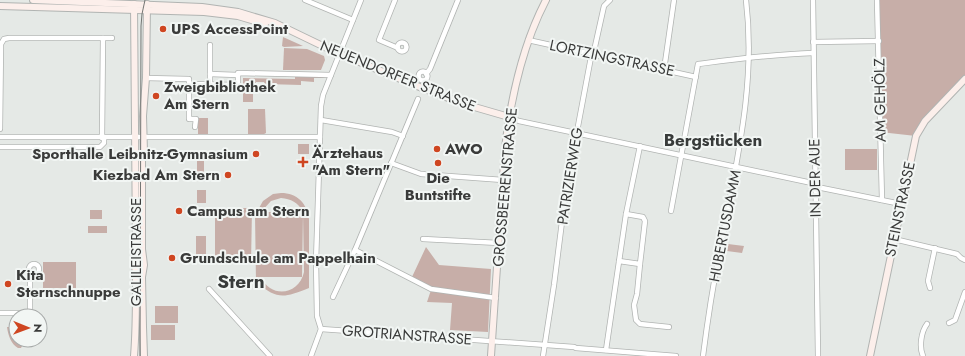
<svg xmlns="http://www.w3.org/2000/svg" width="965" height="356" viewBox="0 0 965 356" font-family="Jost,sans-serif">
<style>
.green{fill:#c7aea8;fill-rule:evenodd}
.lines{fill:none;stroke-linecap:round;stroke-linejoin:round}
.street-casing{stroke:#b1b4b2;stroke-width:6}
.secondary-casing{stroke:#b1b4b2;stroke-width:8}
.street{stroke:#fff;stroke-width:4.5}
.secondary{stroke:#fcefeb;stroke-width:6}
.tram{stroke:#737573;stroke-width:1}
.poi-dot{fill:#cf4621;stroke:#f2f6f4;stroke-width:1.5}
.labels{text-anchor:middle;stroke-width:4;stroke-linejoin:round;paint-order:stroke}
.poi-label{font-size:15px;font-weight:bold;fill:#3a3b3a;stroke:#f2f6f4;text-anchor:start}
.street-label{font-size:15px;fill:#3a3b3a;stroke:#f2f6f4}
.quarter-label{font-size:17px;font-weight:bold;fill:#383b3a;stroke:#f2f6f4}
.district-label{font-size:19px;font-weight:bold;fill:#383b3a;stroke:#f2f6f4}
</style>
<rect width="100%" height="100%" fill="#e5e9e6"/>
<g class="green">
<path d="M877,0H965V79L916,136L880,132Z"/>
<path d="M283,37L303,46L284,47L282,46Z"/>
<path d="M284,48L307,49L324,56L325,60L321,70H283Z"/>
<path d="M295,76H321L325,78H314V82L301,81V85L265,84L264,82H256L255,89L253,90V102H243V78L295,79Z"/>
<path d="M248,109H265L266,133C262,136 252,136 248,134Z"/>
<rect x="198" y="118" width="10" height="16"/>
<rect x="298" y="144" width="11" height="10"/>
<rect x="845" y="149" width="32" height="21"/>
<rect x="197" y="159" width="7" height="15"/>
<rect x="197" y="190" width="9" height="13"/>
<path d="M281,193C297,193 307,203 309,219V288C283,298 278,300 256,282L255,215L263,201L273,194ZM281,198C291,199 298,202 303,212H261L271,201ZM303,213L304,272C299,295 271,299 261,277H302Z"/>
<path d="M215,208H252L251,264L215,263Z"/>
<rect x="90" y="210" width="12" height="9"/>
<rect x="88" y="226" width="19" height="7"/>
<rect x="196" y="236" width="10" height="19"/>
<path d="M728,244L744,246L742,253L727,251Z"/>
<path d="M426,247L439,265L491,269L488,332L450,330L452,303L427,302L432,287L412,277Z"/>
<rect x="43" y="262" width="33" height="26"/>
<rect x="155" y="306" width="23" height="17"/>
<rect x="151" y="325" width="24" height="15"/>
<path d="M7,327H16V340H25L21,348H18C11,344 8,335 7,327Z"/>
</g>
<g class="lines">
<defs>
<g id="street">
<path d="M305,0L353,20"/>
<path d="M395,0L379,40L398,48"/>
<path d="M813,0L818,356"/>
<path d="M877,0L882,200"/>
<path d="M528,40L696,77"/>
<path d="M813,42L879,41"/>
<circle cx="402" cy="47" r="4.5"/>
<path d="M664,70L674,0"/>
<circle cx="423" cy="76" r="4.5"/>
<path d="M210,74L238,75"/>
<path d="M426,74L430,69L458,0"/>
<path d="M146,78L189,79V84L238,85V73L331,75"/>
<path d="M189,84V119H196L195,127"/>
<path d="M210,85V45"/>
<path d="M509,117L519,121L812,183L817,187L901,204"/>
<path d="M321,120L392,132L403,136"/>
<path d="M0,129L1,44L4,39L9,38H112"/>
<path d="M0,137H320"/>
<path d="M102,138L103,38"/>
<path d="M0,147H100L104,143V138"/>
<path d="M391,163L421,174L503,180"/>
<path d="M671,211L698,64C737,59 774,54 813,53"/>
<path d="M423,239L499,243"/>
<path d="M894,239L957,254L961,258L965,260"/>
<path d="M355,250L431,289L496,298"/>
<path d="M619,261L640,264L645,221L643,217L626,214"/>
<path d="M640,264L637,294L634,305L636,320L640,324L669,327"/>
<circle cx="34" cy="269" r="5"/>
<path d="M930,288L928,281L935,248"/>
<path d="M209,289L270,356"/>
<path d="M333,297L355,250L418,99"/>
<path d="M0,313H30V272"/>
<path d="M949,323L955,320L965,292"/>
<path d="M321,329L574,347L576,348L676,356"/>
<path d="M606,350L626,214L640,146"/>
<path d="M311,356L321,329L317,316L316,262L321,106L323,95L361,0"/>
<path d="M543,356L554,285L566,190L591,57L594,51L604,6L610,0"/>
<path d="M703,356C708,317 714,278 722,240C737,159 756,83 746,0"/>
<path d="M923,356C919,347 921,332 927,324"/>
</g>
<g id="secondary">
<path d="M33,0L202,7L238,12L275,23L333,51L422,88L464,104L509,117"/>
<path d="M134,4L136,249C134,261 136,272 136,283C136,308 136,332 134,356"/>
<path d="M0,6L204,12L238,16L265,24"/>
<path d="M144,356L143,327L142,277L144,265L142,249V161L144,152L143,116L146,78L147,4"/>
<path d="M491,356L505,148C511,97 522,46 546,0"/>
<path d="M870,356L916,136L925,121L965,79"/>
</g>
</defs>
<use href="#street" class="street-casing"/>
<use href="#secondary" class="secondary-casing"/>
<use href="#street" class="street"/>
<use href="#secondary" class="secondary"/>
<path class="tram" d="M140,356L141,26L142,14L145,0"/>
</g>
<g class="poi-dot">
<circle cx="163" cy="29" r="4"/>
<circle cx="156" cy="96" r="4"/>
<circle cx="437" cy="149" r="4"/>
<circle cx="256" cy="154" r="4"/>
<path d="M301 156h4v4h4v4h-4v4h-4v-4h-4v-4h4z"/>
<circle cx="438" cy="163" r="4"/>
<circle cx="228" cy="175" r="4"/>
<circle cx="179" cy="211" r="4"/>
<circle cx="172" cy="258" r="4"/>
<circle cx="8" cy="284" r="4"/>
</g>
<g class="labels">
<g class="poi-label">
<text x="171" y="34">UPS AccessPoint</text>
<text x="164" y="92">Zweigbibliothek<tspan x="164" dy="17">Am Stern</tspan></text>
<text x="445" y="154">AWO</text>
<text x="312" y="158">Ärztehaus<tspan x="312" dy="17">"Am Stern"</tspan></text>
<text x="248" y="159" text-anchor="end">Sporthalle Leibnitz-Gymnasium</text>
<text x="220" y="180" text-anchor="end">Kiezbad Am Stern</text>
<text x="438" y="183" text-anchor="middle">Die<tspan x="438" dy="17">Buntstifte</tspan></text>
<text x="187" y="216">Campus am Stern</text>
<text x="180" y="263">Grundschule am Pappelhain</text>
<text x="16" y="280">Kita<tspan x="16" dy="17">Sternschnuppe</tspan></text>
</g>
<g class="street-label">
<text transform="translate(612 58) rotate(12)" y="5">LORTZINGSTRASSE</text>
<text transform="translate(398 76) rotate(22)" y="5">NEUENDORFER STRASSE</text>
<text transform="translate(880 100) rotate(-91)" y="5">AM GEHÖLZ</text>
<text transform="translate(570 176) rotate(-81)" y="5">PATRIZIERWEG</text>
<text transform="translate(815 178) rotate(-91)" y="5">IN DER AUE</text>
<text transform="translate(505 187) rotate(-85)" y="5">GROSSBEERENSTRASSE</text>
<text transform="translate(900 209) rotate(-78)" y="5">STEINSTRASSE</text>
<text transform="translate(725 226) rotate(-79)" y="5">HUBERTUSDAMM</text>
<text transform="translate(136 252) rotate(-90)" y="5">GALILEISTRASSE</text>
<text transform="translate(407 335) rotate(4)" y="5">GROTRIANSTRASSE</text>
</g>
<g class="quarter-label">
<text x="713" y="146">Bergstücken</text>
</g>
<g class="district-label">
<text x="241" y="288">Stern</text>
</g>
</g>
<g transform="translate(28 328) rotate(91)"><circle r="19" fill="#f2f6f4" stroke="#a8abaa"/>
<path d="M0-3L7 15L0 10L-7 15Z" fill="#cf4621"/>
<text y="-6" font-size="11" font-weight="bold" text-anchor="middle" fill="#3a3b3a">N</text>
</g>
</svg>
